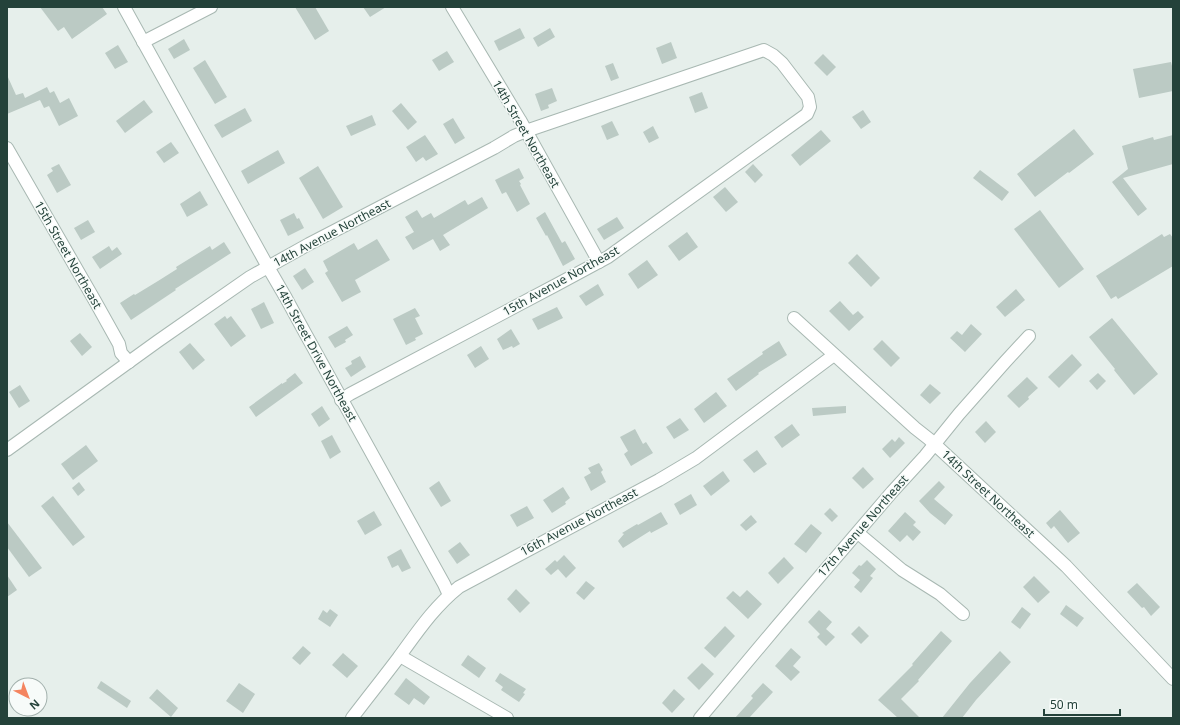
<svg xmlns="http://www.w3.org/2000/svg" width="1180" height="725" viewBox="0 0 1180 725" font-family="'Noto Sans',sans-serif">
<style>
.building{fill:#bbcac4}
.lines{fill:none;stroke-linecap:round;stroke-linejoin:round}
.minor-casing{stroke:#a8b8b2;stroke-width:14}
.minor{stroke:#fff;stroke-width:12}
.labels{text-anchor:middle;stroke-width:3;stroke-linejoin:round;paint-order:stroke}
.street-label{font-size:12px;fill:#24423a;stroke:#f7fbf9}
</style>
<rect width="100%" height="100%" fill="#e6efeb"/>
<g class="building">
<path d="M40,7H102L107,14L72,39L64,27L58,31Z"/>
<path d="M295,7H315L329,31L315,40Z"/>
<path d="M363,7H386L370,17Z"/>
<path d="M520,28L525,38L499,51L494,41Z"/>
<path d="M550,28L555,37L538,47L533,38Z"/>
<path d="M184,39L190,50L174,59L168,49Z"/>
<path d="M671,42L677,58L662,64L656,48Z"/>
<path d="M118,45L128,62L115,69L105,53Z"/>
<path d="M447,51L454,62L439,71L432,60Z"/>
<path d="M823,54L836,67L827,76L814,63Z"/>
<path d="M205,60L227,97L215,104L193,68Z"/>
<path d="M1171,62L1172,66H1173V91L1139,98L1133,69Z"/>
<path d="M613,63L619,78L611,81L605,66Z"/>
<path d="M7,75L16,95L23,93L25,98L47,87L50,93L54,91L60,103L69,98L78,116L59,126L49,106L44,108L40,100L7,114Z"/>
<path d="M552,88L557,101L548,105L549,108L541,111L535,94Z"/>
<path d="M702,92L708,108L695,113L689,97Z"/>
<path d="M144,100L153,112L125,133L116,121Z"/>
<path d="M401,103L417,122L408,130L392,111Z"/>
<path d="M245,108L252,121L222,138L214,125Z"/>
<path d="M863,110L871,122L861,129L852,117Z"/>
<path d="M372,115L376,125L351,136L346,126Z"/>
<path d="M453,118L465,138L455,144L443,124Z"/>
<path d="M612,121L619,135L607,140L601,126Z"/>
<path d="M653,126L659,138L649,143L643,132Z"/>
<path d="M1074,129L1094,154L1069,173L1068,172L1035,197L1017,174Z"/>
<path d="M821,130L831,141L800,166L791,155Z"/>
<path d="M425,135L438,154L426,161L423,157L416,162L406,147Z"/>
<path d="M1173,135V164L1123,178L1147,209L1138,216L1112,182L1128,169L1122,146L1153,137L1154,140Z"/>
<path d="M171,142L179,153L164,163L156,152Z"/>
<path d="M278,150L285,163L248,184L241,171Z"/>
<path d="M59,164L71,185L57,193L47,175L53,171L51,168Z"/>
<path d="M753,164L763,175L755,183L745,172Z"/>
<path d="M318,166L343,207L323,219L299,178Z"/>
<path d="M519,168L524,178L519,181L521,184L520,185L530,204L517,212L506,192L502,194L495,180Z"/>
<path d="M980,170L1009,192L1002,201L973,178Z"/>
<path d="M725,187L738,202L726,212L713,197Z"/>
<path d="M200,191L208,205L187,217L180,204Z"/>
<path d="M482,197L488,208L443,235L450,245L440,251L433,239L413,250L405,237L414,232L405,217L417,210L422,218L431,213L434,218L465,200L468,205Z"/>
<path d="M1040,210L1084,269L1059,288L1014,229Z"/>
<path d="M545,212L562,243L565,241L575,259L563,266L547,235L546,236L536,218Z"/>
<path d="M294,213L297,219L299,218L304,228L288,236L280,220Z"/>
<path d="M617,217L624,228L604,240L597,229Z"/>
<path d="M88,220L95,232L81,240L74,228Z"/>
<path d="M687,232L698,247L679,261L668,246Z"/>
<path d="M1162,234L1164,237L1170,234L1173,238V266L1118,299L1116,296L1111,299L1096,276Z"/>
<path d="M377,239L390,260L355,280L361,292L342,302L325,273L328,271L323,261L354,243L358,250Z"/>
<path d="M224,242L231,253L175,289L176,290L131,320L120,303L134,294L135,295L158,281L177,269L176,267L210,246L212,250Z"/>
<path d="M109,246L112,251L117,247L122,254L100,269L92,257Z"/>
<path d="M857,254L880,278L871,287L848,263Z"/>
<path d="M647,260L658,275L638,289L628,274Z"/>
<path d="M305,268L314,282L302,290L293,276Z"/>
<path d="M598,284L604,295L586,306L579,296Z"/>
<path d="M1016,289L1025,300L1005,317L996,307Z"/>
<path d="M840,301L853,315L858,311L864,317L849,331L829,311Z"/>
<path d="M264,302L274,323L261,329L251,309Z"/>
<path d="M557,307L563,318L538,330L532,319Z"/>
<path d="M415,308L420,316L415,318L423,334L415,338L416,340L406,345L393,319Z"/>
<path d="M225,316L227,319L231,316L246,336L231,347L214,324Z"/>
<path d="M1112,318L1158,374L1134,395L1114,370L1115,369L1089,337Z"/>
<path d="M971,324L982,334L965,352L950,338L957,331L962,335Z"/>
<path d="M347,326L353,335L345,340L346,342L335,348L328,337Z"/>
<path d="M511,329L520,344L513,348L512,346L503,350L497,339Z"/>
<path d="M80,333L92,347L82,356L70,341Z"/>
<path d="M882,340L900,358L891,367L873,349Z"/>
<path d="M779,341L787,355L758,373L759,374L736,391L727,379L763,354L762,352Z"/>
<path d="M190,343L205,360L193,370L179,352Z"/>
<path d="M481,346L489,359L475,368L467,355Z"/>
<path d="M1072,354L1082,365L1059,388L1048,377Z"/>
<path d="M360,356L366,367L351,377L345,368L352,364L351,361Z"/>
<path d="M295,373L303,383L256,417L249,407L282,383V384L287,381L286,380Z"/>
<path d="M1098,373L1106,381L1097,390L1089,381Z"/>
<path d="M1027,377L1038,388L1028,397L1029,399L1019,408L1007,396Z"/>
<path d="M930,384L941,393L930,404L920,395Z"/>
<path d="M20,385L30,401L19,408L9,392Z"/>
<path d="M716,392L727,406L704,423L694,409Z"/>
<path d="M322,406L330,419L319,427L311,414Z"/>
<path d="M846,406V413L813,416L812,408Z"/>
<path d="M680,418L689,430L674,439L666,427Z"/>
<path d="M986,421L996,432L985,443L975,432Z"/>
<path d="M792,424L800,435L782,448L774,437Z"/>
<path d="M635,429L643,444L646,442L653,453L631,466L624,454L628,451L620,437Z"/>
<path d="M332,435L341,452L330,459L321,441Z"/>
<path d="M899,437L905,443L890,458L882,449L892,439L895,442Z"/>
<path d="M86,445L98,461L73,480L61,464Z"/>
<path d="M757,450L767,464L754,473L743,460Z"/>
<path d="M599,463L603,470L601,472L606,482L591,491L584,477L591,473L588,468Z"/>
<path d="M863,467L874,479L863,489L852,478Z"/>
<path d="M723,471L730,481L711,496L703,486Z"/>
<path d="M439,481L451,501L441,507L429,488Z"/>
<path d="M939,481L945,487L934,499L953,515L945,525L930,513L919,501Z"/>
<path d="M79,482L85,490L78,496L72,488Z"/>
<path d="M563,487L570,498L565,502L566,504L552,513L543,500Z"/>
<path d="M691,494L697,505L680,515L674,504Z"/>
<path d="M53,496L85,537L73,546L41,506Z"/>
<path d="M527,506L534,518L517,527L510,515Z"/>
<path d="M830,508L838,516L832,522L824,514Z"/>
<path d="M1060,510L1080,533L1068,543L1054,526L1051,529L1046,523Z"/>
<path d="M374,511L382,525L365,535L357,521Z"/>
<path d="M661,512L668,524L651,533L650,531L623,548L618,541L624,534L622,533L637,524L638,525Z"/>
<path d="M905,512L916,522L913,525L921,532L913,541L907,535L900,542L888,531Z"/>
<path d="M751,515L757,522L746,531L740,525Z"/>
<path d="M7,522L42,568L29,577L7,547Z"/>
<path d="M811,524L822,533L806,553L794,544Z"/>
<path d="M460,542L470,555L457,564L448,551Z"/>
<path d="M401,549L411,568L402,572L398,565L392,568L387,557Z"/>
<path d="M564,555L576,568L566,578L558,569L551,575L545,569L555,560L557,562Z"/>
<path d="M784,557L794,568L778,584L768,573Z"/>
<path d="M867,560L876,569L870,576L873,578L861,593L854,587L860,580L852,573L859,565L861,566Z"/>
<path d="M7,575L17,590L7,597Z"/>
<path d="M1034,576L1050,592L1038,603L1023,587Z"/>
<path d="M586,581L595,588L584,600L576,593Z"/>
<path d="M1137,583L1160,607L1151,616L1144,607L1142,608L1127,592Z"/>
<path d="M516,589L530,603L520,613L507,599Z"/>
<path d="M747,590L762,604L748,619L726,598L733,591L740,597Z"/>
<path d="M1066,605L1084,618L1077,627L1060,614Z"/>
<path d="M1022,607L1031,614L1020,629L1011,622Z"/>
<path d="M330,609L338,615L330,627L318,619L323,610L327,613Z"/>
<path d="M819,610L832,622L826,629L835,637L826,646L817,637L820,634L808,622Z"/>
<path d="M725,626L735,636L715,658L704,648Z"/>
<path d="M859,626L869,636L861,644L851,634Z"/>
<path d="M941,631L952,641L918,680L919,681L901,699L920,718H898L878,700L913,665L912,664Z"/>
<path d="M303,646L311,653L300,665L292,658Z"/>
<path d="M791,648L801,657L793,666L800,672L791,681L775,666Z"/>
<path d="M1000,651L1011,662L976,700L962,718H942L970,683Z"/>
<path d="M343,653L358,666L347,678L332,665Z"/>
<path d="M468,655L486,668L479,678L461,665Z"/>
<path d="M702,663L714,674L699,690L687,678Z"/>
<path d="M500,673L526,689L523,693L525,694L519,702L501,690L503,687L495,681Z"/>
<path d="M406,678L430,697L424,705L414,698L409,705L394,694Z"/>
<path d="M101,681L131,701L127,708L97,688Z"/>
<path d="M239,683L255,694L243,713L226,701Z"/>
<path d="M763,683L773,692L749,718H735L753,698L751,696Z"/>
<path d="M157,689L178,708L171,717L149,698Z"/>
<path d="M674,689L685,699L672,713L662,703Z"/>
</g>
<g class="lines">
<defs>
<g id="minor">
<path d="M124,7L268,267L286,298L304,331L444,584L449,595"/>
<path d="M452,7L520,120L599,262"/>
<path d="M143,42L211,7"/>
<path d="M7,148L95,301L119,344L121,353L129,362"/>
<path d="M794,318L915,428L929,439L1066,566L1173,679"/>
<path d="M7,450L158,341L250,277L309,244L494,148L514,136L526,131L764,50L773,55L782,63L808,97L810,107L807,114L608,257L556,285L350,394L341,400"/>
<path d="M858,533L902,570L940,594L963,614"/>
<path d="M400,656L507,718"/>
<path d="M352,718C368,697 384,677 399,657C418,631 434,607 459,587L659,480L696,458L834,355"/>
<path d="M700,718L778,625L892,492L925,456L959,414L1005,362L1029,336"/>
</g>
</defs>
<use href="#minor" class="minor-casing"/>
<use href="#minor" class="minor"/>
</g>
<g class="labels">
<g class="street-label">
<text transform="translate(526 134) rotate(60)" y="4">14th Street Northeast</text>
<text transform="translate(332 233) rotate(-28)" y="4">14th Avenue Northeast</text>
<text transform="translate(68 255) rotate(60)" y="4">15th Street Northeast</text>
<text transform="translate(561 281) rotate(-29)" y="4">15th Avenue Northeast</text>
<text transform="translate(316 353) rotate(61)" y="4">14th Street Drive Northeast</text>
<text transform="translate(988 494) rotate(43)" y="4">14th Street Northeast</text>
<text transform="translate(579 522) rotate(-28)" y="4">16th Avenue Northeast</text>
<text transform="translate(863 526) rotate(-49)" y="4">17th Avenue Northeast</text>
</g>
</g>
<rect width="1180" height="725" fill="none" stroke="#24423a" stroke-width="16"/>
<g transform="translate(28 697) rotate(138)"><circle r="19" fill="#f7fbf9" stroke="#a3b1ad"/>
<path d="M0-3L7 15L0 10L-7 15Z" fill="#f4845f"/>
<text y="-6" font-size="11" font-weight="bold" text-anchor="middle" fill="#24423a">N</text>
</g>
<path d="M1044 709v6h76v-6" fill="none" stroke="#24423a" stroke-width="2"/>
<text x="1050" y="709" font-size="12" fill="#24423a" stroke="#f7fbf9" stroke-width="3" paint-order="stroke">50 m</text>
</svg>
